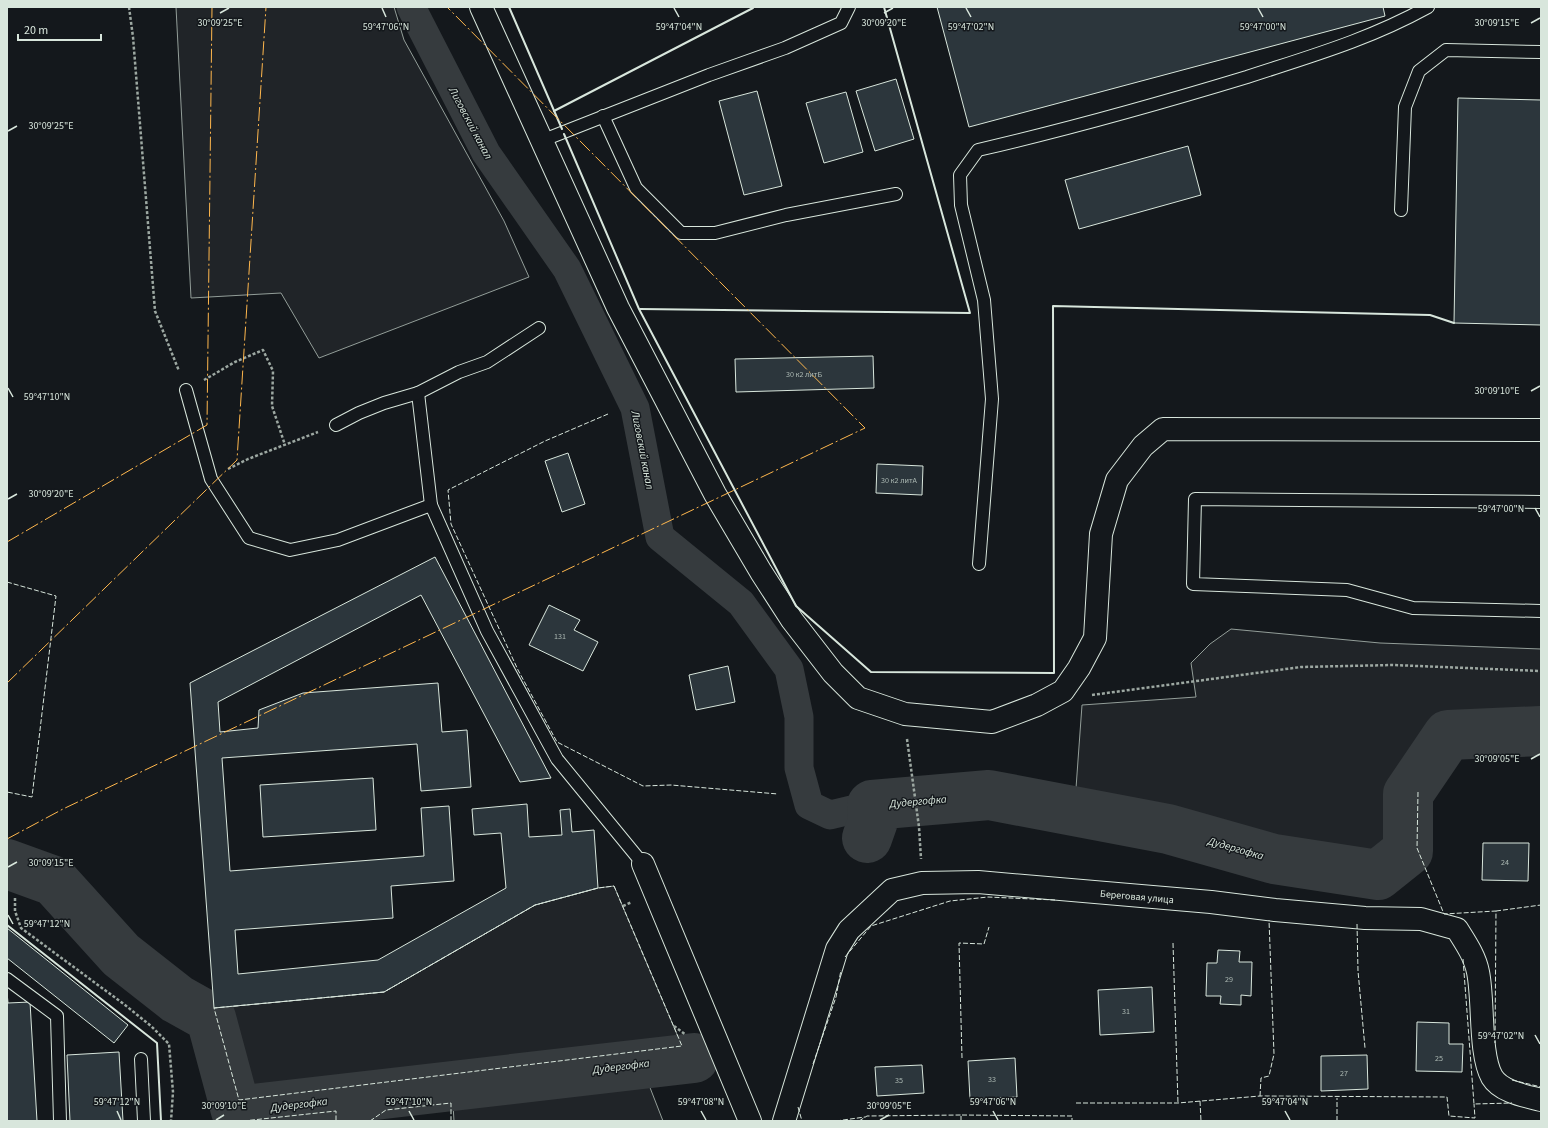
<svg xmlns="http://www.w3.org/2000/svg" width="1548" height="1128" viewBox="0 0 1548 1128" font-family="'Source Sans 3',sans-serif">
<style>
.green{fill:#202428;stroke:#939e99}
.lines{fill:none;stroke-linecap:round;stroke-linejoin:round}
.canal{stroke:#363b3e;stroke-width:29}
.river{stroke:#363b3e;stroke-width:50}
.building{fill:#2c363c;stroke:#d8e6dc}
.lane-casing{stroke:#d8e6dc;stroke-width:14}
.street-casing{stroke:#d8e6dc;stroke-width:24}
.path{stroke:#9da8a2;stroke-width:2.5;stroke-dasharray:3 2;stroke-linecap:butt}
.lane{stroke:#14181c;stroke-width:12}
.street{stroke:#14181c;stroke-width:22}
.fence{stroke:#d8e6dc;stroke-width:1;stroke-dasharray:5 2;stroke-linecap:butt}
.wall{stroke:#d8e6dc;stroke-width:2}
.power{stroke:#ffb74d;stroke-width:1;stroke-dasharray:14 3 2 3;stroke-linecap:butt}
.ticks{fill:none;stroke:#d8e6dc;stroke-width:1.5}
.labels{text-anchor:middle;stroke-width:3;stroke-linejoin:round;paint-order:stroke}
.number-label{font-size:8px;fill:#adbab4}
.street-label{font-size:10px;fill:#d8e6dc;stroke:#14181c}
.water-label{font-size:11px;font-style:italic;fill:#d8e6dc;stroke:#14181c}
.ticks-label{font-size:10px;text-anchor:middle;fill:#d8e6dc;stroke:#14181c;stroke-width:3;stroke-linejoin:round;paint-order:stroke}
</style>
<rect width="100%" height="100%" fill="#14181c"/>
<g class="green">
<path d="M176,7H394L404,40L504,221L529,277L319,358L281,293L191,298Z"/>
<path d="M1231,629L1380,643L1541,649V716L1452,719L1414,747L1403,793L1384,847L1373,856L1357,861L1321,860L1282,852L1216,829L1075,802L1082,705L1196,697L1191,663L1210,644Z"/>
<path d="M614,886L682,1046L239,1100L214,1008L384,992L535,905L598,888Z"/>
<path d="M642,1067L663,1121H454L452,1089Z"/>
</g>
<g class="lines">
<path class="canal" d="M411,7L486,153L567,269L635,408L660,537L741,603L789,669L799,717V768L809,805L830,815L872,805"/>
<g class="river">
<path d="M867,838L873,821L872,805L989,795L1168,829L1274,859L1378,875L1408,851V794L1448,735L1541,731"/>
<path d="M7,864L54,881L121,955L177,999L211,1018L236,1111L694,1058"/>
</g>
</g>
<g class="building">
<path d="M937,7H1383L1385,16L969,127Z"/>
<path d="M896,79L914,139L875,151L856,91Z"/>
<path d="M757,91L782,186L744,195L719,101Z"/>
<path d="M846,92L863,152L824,163L806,103Z"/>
<path d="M1458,98L1541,100V325L1454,323Z"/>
<path d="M1188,146L1201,195L1079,229L1065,180Z"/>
<path d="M873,356L874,388L736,392L735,359Z"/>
<path d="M568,453L585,504L562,512L545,461Z"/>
<path d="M877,464L923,466L922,495L876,493Z"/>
<path d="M435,557L551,778L520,782L421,595L218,702L220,732L258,728L259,710L303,693L438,683L442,732L467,730L471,787L421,791L417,744L222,758L230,871L424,856L421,808L449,806L454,881L391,886L393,918L235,930L238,974L378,960L506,888L501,833L474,835L472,809L527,804L529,837L562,835L560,810L570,809L572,832L594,830L598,888L535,905L384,992L214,1008L190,683Z"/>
<path d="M549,605L580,620L574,630L598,642L583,671L529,645Z"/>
<path d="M728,666L735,702L696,710L689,675Z"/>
<path d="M373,778L376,830L263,837L260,785Z"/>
<path d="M1483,843H1529L1528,881L1482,880Z"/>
<path d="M7,928L128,1025L114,1043L7,958Z"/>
<path d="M1218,950L1240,951L1239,962H1252L1251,996L1241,995V1005L1220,1004L1221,996H1206L1207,963H1217Z"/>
<path d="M1152,987L1154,1032L1100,1035L1098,990Z"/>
<path d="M7,992L8,1003L30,1002L37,1121H7Z"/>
<path d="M1417,1022L1449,1023V1044H1463L1462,1072L1416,1071Z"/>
<path d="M119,1052L123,1121H70L67,1055Z"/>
<path d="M1367,1055L1368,1089L1321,1091V1056Z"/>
<path d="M1015,1058L1017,1097L970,1099L968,1061Z"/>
<path d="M922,1065L924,1093L877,1096L875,1067Z"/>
</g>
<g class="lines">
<defs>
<g id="lane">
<path d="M603,116L636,188L681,233H715L786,215L896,194"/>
<path d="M541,141L709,75L785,48L841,23L849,7"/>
<path d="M1401,210L1405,107L1419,71L1446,50L1541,52"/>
<path d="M186,390L211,479L249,538L290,550L338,540L431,505L487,631L557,759L643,864"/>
<path d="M418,393L431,505"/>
<path d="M336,425L359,413L384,403L418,393L459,372L487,362L539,328"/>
<path d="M1541,502L1195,499L1193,584L1347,590L1413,608L1541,611"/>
<path d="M979,564L992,399L984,300L961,205L960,175L978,150C1069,129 1158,104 1247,77C1311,56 1368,40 1428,7"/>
<path d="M7,979L57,1016L60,1121"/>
<path d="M141,1059L144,1121"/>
</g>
<g id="street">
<path d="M481,7L618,308L715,494L761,572L792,620L833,673L858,698L905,714L992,722L1037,705L1063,691L1079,668L1095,638L1101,534L1117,480L1143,446L1163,429L1541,430"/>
<path d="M643,864L750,1121"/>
<path d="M784,1121L837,949L849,930L892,890L922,883L978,882L1211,902L1275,910L1365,918L1421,919L1457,929C1465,942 1475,956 1478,972C1484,1001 1479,1054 1492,1077C1501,1092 1526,1096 1541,1100"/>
</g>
</defs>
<use href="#lane" class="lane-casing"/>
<use href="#street" class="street-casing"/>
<g class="path">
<path d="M129,7L133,37L155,311L179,371"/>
<path d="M204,380L235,362L263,350L273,371L272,406L285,445"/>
<path d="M228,469L248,459L318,432"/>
<path d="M1092,695L1301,667L1393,665L1541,671"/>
<path d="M907,739L919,827L921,859"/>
<path d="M15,898V911L21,928L125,1005L151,1026L169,1044L173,1092L171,1121"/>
<path d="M623,906L632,902"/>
<path d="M674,1026L686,1035"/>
</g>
<use href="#lane" class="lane"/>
<use href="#street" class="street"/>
<g class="fence">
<path d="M608,414L545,441L448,490L451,524L518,670L557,742L643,786L671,785L778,794"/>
<path d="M7,582L56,596L32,797L7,792"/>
<path d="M1418,792L1417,848L1444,914L1496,911L1495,1043"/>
<path d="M614,886L682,1046L239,1100L214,1008L384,992L535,905L598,888Z"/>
<path d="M1496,911L1541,905"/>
<path d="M1357,924L1358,971L1365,1048"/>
<path d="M1173,943L1178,1103"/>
<path d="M845,957L871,926L950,901L988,897L1055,900"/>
<path d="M1463,959L1474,1104L1512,1103"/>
<path d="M962,1058L959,943L984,944L989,927"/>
<path d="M813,1064L836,997L841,970"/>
<path d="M1512,1080L1541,1087"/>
<path d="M1260,1096L1261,1078L1269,1076L1274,1054L1269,920"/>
<path d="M1200,1101L1201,1121"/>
<path d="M1076,1103H1178L1260,1096L1447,1097L1449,1116L1475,1118L1474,1104"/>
<path d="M798,1107L802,1121"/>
<path d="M243,1121L336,1111V1121"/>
<path d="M370,1121L386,1110L451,1103V1121"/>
<path d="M836,1121L865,1117"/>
<path d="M859,1121L867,1116L961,1115"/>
<path d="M961,1121V1115L1072,1116V1121"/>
<path d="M1337,1121V1098"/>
</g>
<g class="wall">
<path d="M509,7L562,129"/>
<path d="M554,111L753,8L752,7"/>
<path d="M564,134L639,309L796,606L871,672L1054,673L1053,306L1430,315L1454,323"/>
<path d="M640,309L970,313L884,7"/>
<path d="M7,925L157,1043L161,1121"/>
</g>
<g class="power">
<path d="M7,542L207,425L212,7"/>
<path d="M7,683L237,460L266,7"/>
<path d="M7,839L63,809L865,428L447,7"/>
</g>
</g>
<path class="ticks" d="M382,8L386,17M674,8L679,17M966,8L971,17M1258,8L1263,17M220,13L229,8M884,13L893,8M1531,23L1540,18M8,131L17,126M8,388L13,397M1531,391L1540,386M8,499L17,494M1535,508L1540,517M1531,759L1540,754M8,867L17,862M8,915L13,924M1535,1035L1540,1044M117,1111L121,1120M409,1111L414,1120M701,1111L706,1120M993,1111L998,1120M1285,1111L1290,1120M216,1120L224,1115M880,1120L889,1115"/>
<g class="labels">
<g class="number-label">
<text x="804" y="377">30 к2 литБ</text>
<text x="899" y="483">30 к2 литА</text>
<text x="560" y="639">131</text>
<text x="1505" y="865">24</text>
<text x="1229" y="982">29</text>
<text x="1126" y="1014">31</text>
<text x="1439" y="1061">25</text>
<text x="1344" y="1076">27</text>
<text x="992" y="1082">33</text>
<text x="899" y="1083">35</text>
</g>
<g class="street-label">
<text transform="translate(1137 896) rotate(5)" y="4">Береговая улица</text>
</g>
<g class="water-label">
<text transform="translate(471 123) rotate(62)" y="4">Лиговский канал</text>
<text transform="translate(643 450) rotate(79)" y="4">Лиговский канал</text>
<text transform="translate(918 801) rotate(-5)" y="4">Дудергофка</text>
<text transform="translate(1236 848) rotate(16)" y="4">Дудергофка</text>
<text transform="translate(621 1066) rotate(-7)" y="4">Дудергофка</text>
<text transform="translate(299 1104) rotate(-7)" y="4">Дудергофка</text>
</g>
</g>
<g class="ticks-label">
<text x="1497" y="26">30°09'15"E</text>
<text x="220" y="26">30°09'25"E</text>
<text x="884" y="26">30°09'20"E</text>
<text x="386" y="30">59°47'06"N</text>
<text x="679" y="30">59°47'04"N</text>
<text x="971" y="30">59°47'02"N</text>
<text x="1263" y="30">59°47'00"N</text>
<text x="51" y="129">30°09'25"E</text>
<text x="1497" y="394">30°09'10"E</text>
<text x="47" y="400">59°47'10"N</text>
<text x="51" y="497">30°09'20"E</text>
<text x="1501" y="512">59°47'00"N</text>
<text x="1497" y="762">30°09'05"E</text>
<text x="51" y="866">30°09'15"E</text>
<text x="47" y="927">59°47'12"N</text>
<text x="1501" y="1039">59°47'02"N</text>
<text x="117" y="1105">59°47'12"N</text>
<text x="409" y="1105">59°47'10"N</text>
<text x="701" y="1105">59°47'08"N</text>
<text x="993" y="1105">59°47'06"N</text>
<text x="1285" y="1105">59°47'04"N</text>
<text x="224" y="1109">30°09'10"E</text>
<text x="889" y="1109">30°09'05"E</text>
</g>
<rect width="1548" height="1128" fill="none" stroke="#d8e6dc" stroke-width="16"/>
<path d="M18 34v6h83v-6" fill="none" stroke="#d8e6dc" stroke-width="2"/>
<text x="24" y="34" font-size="12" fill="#d8e6dc" stroke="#14181c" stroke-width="3" paint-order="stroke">20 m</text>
</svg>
